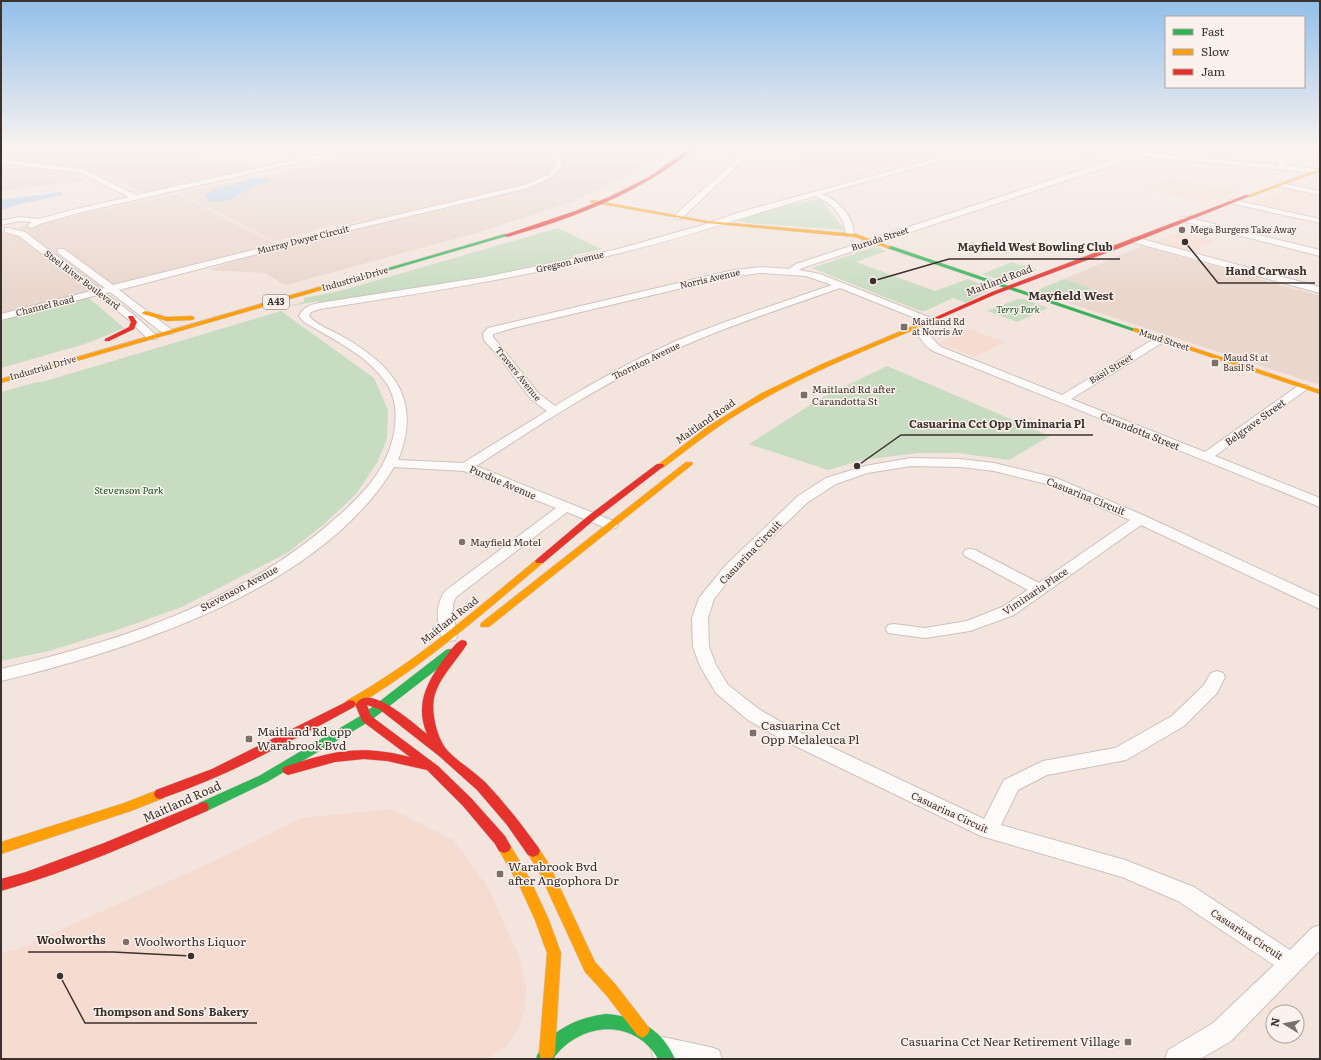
<svg xmlns="http://www.w3.org/2000/svg" width="1321" height="1060" viewBox="0 0 1321 1060" font-family="Literata,serif">
<style>
.built{fill:#f5dbd0}
.industrial{fill:#e9d6cc}
.green{fill:#c8dcc2}
.water{fill:#b2cfee}
.lines{fill:none;stroke-linecap:round;stroke-linejoin:round}
.street-casing{stroke:#cdc1bd;stroke-width:2}
.fast-casing{stroke:#cdc1bd;stroke-width:1}
.slow-casing{stroke:#cdc1bd;stroke-width:1}
.jam-casing{stroke:#cdc1bd;stroke-width:1}
.street{fill:#fdfbfa;fill-rule:evenodd}
.fast{fill:#30b455;fill-rule:evenodd}
.slow{fill:#ff9f0a;fill-rule:evenodd}
.jam{fill:#e5322d;fill-rule:evenodd}
.poi-dot{fill:#7b706b;stroke:#fcf1ec;stroke-width:1.5}
.labels{text-anchor:middle;stroke-width:3;stroke-linejoin:round;paint-order:stroke}
.far-poi-label{font-size:9px;fill:#3b312d;stroke:#fcf1ec;text-anchor:start}
.far-street-label{font-size:9px;fill:#3b312d;stroke:#fcf1ec}
.shield{fill:#fcf1ec;stroke:#756b66;stroke-width:1}
.shield-label{font-size:9px;font-weight:bold;fill:#3b312d}
.far-park-label{font-size:9px;font-style:italic;fill:#05531e;stroke:#fcf1ec}
.street-label{font-size:10px;fill:#3b312d;stroke:#fcf1ec}
.poi-label{font-size:10px;fill:#3b312d;stroke:#fcf1ec;text-anchor:start}
.park-label{font-size:10px;font-style:italic;fill:#05531e;stroke:#fcf1ec}
.far-district-label{font-size:12px;font-weight:bold;fill:#3b312d;stroke:#fcf1ec}
.near-poi-label{font-size:12px;fill:#3b312d;stroke:#fcf1ec;text-anchor:start}
.near-street-label{font-size:12px;fill:#3b312d;stroke:#fcf1ec}
.leader{fill:none;stroke:#3b312d;stroke-width:1.5}
.callout-dot{fill:#3b312d;stroke:#fcf1ec;stroke-width:1.5}
.callout-label{font-size:11px;text-anchor:middle;font-weight:bold;fill:#3b312d;stroke:#fcf1ec;stroke-width:3;stroke-linejoin:round;paint-order:stroke}
</style>
<rect width="100%" height="100%" fill="#f3e4dd"/>
<g class="built">
<path d="M811,147H887L942,152L940,155L836,182L792,169Z"/>
<path d="M1173,178L1238,192L1205,203L1143,189Z"/>
<path d="M1288,189L1320,196V200L1297,212L1252,202Z"/>
<path d="M1178,232L1215,241L1192,252L1155,242Z"/>
<path d="M969,329L1005,342L974,357L939,343Z"/>
<path d="M391,809L453,840L489,889L519,957L526,986L525,1008L518,1029L507,1045L489,1058L1,1059V953L18,949L223,857L302,818Z"/>
</g>
<g class="industrial">
<path d="M1,147H101L267,167L149,192L140,191L93,170L5,158L1,156Z"/>
<path d="M376,147H670L619,181L571,202L484,231L286,285L264,273L208,270L270,250L1,319V231L177,194L282,247L375,217L344,225H333L275,242L179,193L263,175L267,176L358,155Z"/>
<path d="M1,165L62,173L73,175L84,180L1,191Z"/>
<path d="M1142,246L1320,296V385L1063,301L1092,288L1064,279Z"/>
</g>
<g class="green">
<path d="M818,199L823,201L827,208L845,230L748,223L737,220V218L744,215Z"/>
<path d="M558,228L601,249L574,255L577,258L548,267L322,305L318,301L281,308L304,302V298L340,291Z"/>
<path d="M874,247L886,251L856,262L935,291L968,279L988,287L989,290L966,303L953,298L925,311H920L812,268Z"/>
<path d="M1012,262L1037,270C1010,281 1010,284 982,274Z"/>
<path d="M1064,279L1092,288L1063,301L1039,292V290L1042,288Z"/>
<path d="M88,297L124,328L88,343L1,368V319Z"/>
<path d="M1018,299H1024L1048,308L1017,322L987,311Z"/>
<path d="M281,311L374,378L388,410L387,439L377,463L356,494L323,525L287,553L182,607L117,630L49,651L1,661V392L37,382H42Z"/>
<path d="M887,366L1050,436L1009,460L958,453H918L863,460L828,470L749,444L823,397Z"/>
</g>
<g class="water">
<path d="M255,178L271,179L269,182L247,190L230,200L219,202L208,201L205,195L213,190Z"/>
<path d="M61,192L63,195L20,204L1,210V200Z"/>
</g>
<g class="lines">
<defs>
<g id="street">
<path d="M354,147H367L78,213L40,224L31,228L27,226L32,222L19,221L1,225V221L19,217L39,219L76,209L129,197L81,173L1,163V159L85,170L136,195Z"/>
<path d="M545,147H552L561,155L562,166L552,177L528,188L330,235L119,290L172,330L173,332L172,334H164L110,292L105,293L134,315L156,335L157,337L156,339H148L128,319L97,295L1,320V314L91,291L19,236L5,232V228H8L25,232L100,289L105,288L58,253L57,251L58,249H64L113,285L329,231L524,185L548,175L556,166V157Z"/>
<path d="M750,147H757L681,219H675V215Z"/>
<path d="M953,147H959L955,155L950,158L822,194C838,200 853,216 854,234L853,236H847L843,221L835,209L827,202L815,196C750,215 686,237 620,253C521,278 421,293 320,309L311,312L309,316C317,326 334,331 345,338C395,367 422,401 398,460L463,463L547,411L531,399L523,389L501,359L484,340L483,333L488,328L729,271L761,267L789,269L796,264L1121,157L1120,155L1053,149L1050,147H1079L1120,151V147H1126L1127,151L1279,165L1270,147H1276L1286,165L1317,169L1320,172L1317,173L1127,155V158L1122,162L802,268L799,270L820,274L931,318L933,320L931,322H925L840,288C781,309 720,328 664,355C598,386 536,427 476,466L616,522L618,525L616,528L611,529L606,528L567,512L456,597L453,604V614L457,636L455,640L449,641L443,640L441,636C437,619 435,606 445,591L556,508L464,471L394,467C322,588 131,650 1,681V669C120,641 244,601 336,518C358,499 380,477 390,448C397,428 399,403 387,384C368,355 332,339 304,322L299,316C303,307 310,305 319,303L485,277L618,249L703,225L740,212L946,156L950,153ZM761,273L806,276L832,285C780,303 727,320 676,341C634,360 594,382 555,406L539,394L493,337V334L513,328L729,277Z"/>
<path d="M1280,183L1320,191V195L1278,186V184Z"/>
<path d="M1230,199L1320,219V223L1230,203Z"/>
<path d="M1182,217H1185L1320,250V256L1182,221Z"/>
<path d="M1132,238H1138L1320,287V293L1132,242Z"/>
<path d="M922,331C929,333 935,342 941,347L1062,395L1157,337H1165L1166,339L1165,341L1071,399L1205,452L1299,385H1307L1309,387L1307,389L1215,456L1320,498V507L933,351L926,346L917,334Z"/>
<path d="M911,458L960,459L994,463L1056,478L1145,516L1320,597V609L1141,525L1014,615L970,631L925,638L888,633L886,629L888,625L894,624L925,628L967,621L1002,607L1028,590L965,556L963,553L965,550L970,549L975,550L1039,583L1130,520L1046,484L994,471L960,467L911,466L867,473L836,484L808,502L735,572L714,599L708,618L709,647L716,665L728,685L760,710L797,731L984,819L1004,780L1043,761L1115,748L1172,716L1204,685L1211,673L1217,671L1223,673L1225,677L1217,693L1184,726L1126,760L1047,775L1018,790L1001,825L1125,860L1194,887L1290,950L1312,928L1320,925V950L1231,1041L1200,1059H1165L1168,1050L1213,1023L1274,965L1178,901L1122,877L981,836L785,741L748,720L716,693L700,666L693,647L692,618L699,598L725,566L798,496L826,478L865,466Z"/>
<path d="M663,1037L710,1047L719,1050L722,1059H658L654,1058L651,1049L654,1040Z"/>
</g>
<g id="fast">
<path d="M505,234L510,235L335,286L330,285Z"/>
<path d="M887,246H891L1138,330L1133,331L887,248Z"/>
<path d="M450,649L454,650L455,653L454,656L370,721L267,782L207,811L203,812L199,811L197,807L199,803L259,776L362,715L446,650Z"/>
<path d="M606,1014C637,1016 663,1030 675,1059H658C634,1017 579,1022 553,1059H536C537,1054 540,1050 544,1045C558,1026 583,1017 606,1014Z"/>
</g>
<g id="slow">
<path d="M1320,169V171L1250,197L1246,196Z"/>
<path d="M592,200L707,221L856,234L892,247L887,248L855,237L707,223L590,202V201Z"/>
<path d="M333,283L336,285L335,286L1,383V379Z"/>
<path d="M145,311L167,317L192,316L195,318L192,320L167,321L143,314L142,313Z"/>
<path d="M930,319L932,320V322C872,348 809,372 753,405C721,423 692,446 663,468H657L656,466L707,427L760,394L822,364Z"/>
<path d="M1135,328L1320,390V394L1133,331V329Z"/>
<path d="M686,462H692L693,464L489,627H481L480,625L481,623Z"/>
<path d="M540,558L545,561L543,563C482,614 423,667 354,707L350,708L346,707L344,704L346,701C416,662 475,610 537,559Z"/>
<path d="M160,789L164,790L166,794L164,798L131,811L1,854V842L124,803Z"/>
<path d="M504,841L509,843L530,879L549,920L561,953L555,1053L552,1059H541L539,1053L547,953L535,920L520,887L497,847L499,843Z"/>
<path d="M533,845L538,847L549,864L595,962L616,985L647,1025L650,1030L647,1035L642,1038L637,1035L606,995L585,972L539,872L526,851L528,847Z"/>
</g>
<g id="jam">
<path d="M692,147H697C642,192 575,218 507,237L504,235L575,211L609,197L649,177Z"/>
<path d="M1246,195L1250,196L1117,249L996,294L932,322L927,321L992,292Z"/>
<path d="M129,316H133L137,322L134,329L109,341H105V339L129,327L131,322L128,317Z"/>
<path d="M657,464H663L664,466L594,520L543,563H537L535,561L537,559L588,516Z"/>
<path d="M462,640L466,641L467,644C456,662 439,677 434,698C431,713 437,738 447,750C458,762 474,771 486,783C505,803 522,825 538,847L540,851L538,855L533,857L528,855L507,825L477,790L439,756L379,709L367,705L371,716L438,766L471,798L505,836L511,847L509,851L504,853L499,851L495,844L463,806L427,770L387,761L364,759L335,762L288,775L284,773L282,770L284,767C332,751 360,744 410,757L362,721L355,704L354,707C291,741 228,776 160,799L156,798L154,794L156,790L212,769L350,700L354,701L356,704C369,682 414,724 427,734C414,703 428,680 447,655C451,650 456,642 462,640Z"/>
<path d="M203,802L207,803L209,807L207,811C140,840 72,871 1,891V879L26,872L104,843Z"/>
</g>
</defs>
<use href="#street" class="street-casing"/>
<use href="#fast" class="fast-casing"/>
<use href="#slow" class="slow-casing"/>
<use href="#jam" class="jam-casing"/>
<use href="#street" class="street"/>
<use href="#fast" class="fast"/>
<use href="#slow" class="slow"/>
<use href="#jam" class="jam"/>
</g>
<linearGradient id="sky" x2="0" y2="1"><stop stop-color="#92bfea"/><stop offset="0.5" stop-color="#faf3f0"/><stop offset="1" stop-color="#faf3f0" stop-opacity="0"/></linearGradient>
<rect width="1321" height="296" fill="url(#sky)"/>
<g class="poi-dot">
<circle cx="1182" cy="230" r="4"/>
<rect x="900" y="323" width="8" height="8" rx="2"/>
<rect x="1211" y="359" width="8" height="8" rx="2"/>
<rect x="800" y="391" width="8" height="8" rx="2"/>
<circle cx="462" cy="542" r="4"/>
<rect x="749" y="729" width="8" height="8" rx="2"/>
<rect x="245" y="735" width="8" height="8" rx="2"/>
<rect x="496" y="870" width="8" height="8" rx="2"/>
<circle cx="126" cy="942" r="4"/>
<rect x="1124" y="1038" width="8" height="8" rx="2"/>
</g>
<g class="labels">
<g class="far-poi-label">
<text x="1190" y="233">Mega Burgers Take Away</text>
<text x="912" y="325">Maitland Rd<tspan x="912" dy="10">at Norris Av</tspan></text>
<text x="1223" y="361">Maud St at<tspan x="1223" dy="10">Basil St</tspan></text>
</g>
<g class="far-street-label">
<text transform="translate(880 239) rotate(-18)" y="3">Buruda Street</text>
<text transform="translate(303 240) rotate(-14)" y="3">Murray Dwyer Circuit</text>
<text transform="translate(570 262) rotate(-13)" y="3">Gregson Avenue</text>
<text transform="translate(355 279) rotate(-16)" y="3">Industrial Drive</text>
<text transform="translate(710 279) rotate(-13)" y="3">Norris Avenue</text>
<text transform="translate(82 280) rotate(37)" y="3">Steel River Boulevard</text>
<text transform="translate(45 306) rotate(-14)" y="3">Channel Road</text>
<text transform="translate(1164 340) rotate(18)" y="3">Maud Street</text>
<text transform="translate(646 361) rotate(-26)" y="3">Thornton Avenue</text>
<text transform="translate(43 368) rotate(-16)" y="3">Industrial Drive</text>
<text transform="translate(1111 369) rotate(-31)" y="3">Basil Street</text>
<text transform="translate(518 374) rotate(51)" y="3">Travers Avenue</text>
</g>
<rect class="shield" x="263" y="295" width="26" height="14" rx="3"/>
<g class="shield-label">
<text x="276" y="305">A43</text>
</g>
<g class="far-park-label">
<text x="1018" y="313">Terry Park</text>
</g>
<g class="street-label">
<text transform="translate(999 280) rotate(-21)" y="4">Maitland Road</text>
<text transform="translate(705 421) rotate(-35)" y="4">Maitland Road</text>
<text transform="translate(1255 422) rotate(-36)" y="4">Belgrave Street</text>
<text transform="translate(1140 431) rotate(22)" y="4">Carandotta Street</text>
<text transform="translate(503 482) rotate(23)" y="4">Purdue Avenue</text>
<text transform="translate(1086 496) rotate(22)" y="4">Casuarina Circuit</text>
<text transform="translate(750 552) rotate(-46)" y="4">Casuarina Circuit</text>
<text transform="translate(239 588) rotate(-28)" y="4">Stevenson Avenue</text>
<text transform="translate(1035 591) rotate(-34)" y="4">Viminaria Place</text>
<text transform="translate(449 620) rotate(-38)" y="4">Maitland Road</text>
<text transform="translate(950 812) rotate(25)" y="4">Casuarina Circuit</text>
<text transform="translate(1247 934) rotate(33)" y="4">Casuarina Circuit</text>
</g>
<g class="poi-label">
<text x="812" y="393">Maitland Rd after<tspan x="812" dy="12">Carandotta St</tspan></text>
<text x="470" y="546">Mayfield Motel</text>
</g>
<g class="park-label">
<text x="129" y="494">Stevenson Park</text>
</g>
<g class="far-district-label">
<text x="1071" y="300">Mayfield West</text>
</g>
<g class="near-poi-label">
<text x="761" y="730">Casuarina Cct<tspan x="761" dy="14">Opp Melaleuca Pl</tspan></text>
<text x="257" y="736">Maitland Rd opp<tspan x="257" dy="14">Warabrook Bvd</tspan></text>
<text x="508" y="871">Warabrook Bvd<tspan x="508" dy="14">after Angophora Dr</tspan></text>
<text x="134" y="946">Woolworths Liquor</text>
<text x="1120" y="1046" text-anchor="end">Casuarina Cct Near Retirement Village</text>
</g>
<g class="near-street-label">
<text transform="translate(182 802) rotate(-24)" y="4">Maitland Road</text>
</g>
</g>
<path class="leader" d="M873 281L949 259H1120M1185 242L1218 283H1315M857 466L901 435H1093M191 956L113 952H28M60 976L85 1023H257"/>
<g class="callout-dot">
<circle cx="873" cy="281" r="4"/>
<circle cx="1185" cy="242" r="4"/>
<circle cx="857" cy="466" r="4"/>
<circle cx="191" cy="956" r="4"/>
<circle cx="60" cy="976" r="4"/>
</g>
<g class="callout-label">
<text x="1035" y="251">Mayfield West Bowling Club</text>
<text x="1266" y="275">Hand Carwash</text>
<text x="997" y="428">Casuarina Cct Opp Viminaria Pl</text>
<text x="71" y="944">Woolworths</text>
<text x="171" y="1016">Thompson and Sons' Bakery</text>
</g>
<rect width="1321" height="1060" fill="none" stroke="#3b312d" stroke-width="4"/>
<rect x="1165" y="16" width="140" height="72" fill="#fcf1ec" stroke="#afa4a0"/>
<rect x="1173" y="29" width="20" height="6" fill="#30b455" stroke="#afa4a0"/>
<text x="1201" y="36" font-size="12" fill="#3b312d">Fast</text>
<rect x="1173" y="49" width="20" height="6" fill="#ff9f0a" stroke="#afa4a0"/>
<text x="1201" y="56" font-size="12" fill="#3b312d">Slow</text>
<rect x="1173" y="69" width="20" height="6" fill="#e5322d" stroke="#afa4a0"/>
<text x="1201" y="76" font-size="12" fill="#3b312d">Jam</text>
<g transform="translate(1285 1024) rotate(280)"><circle r="19" fill="#fcf1ec" stroke="#afa4a0"/>
<path d="M0-3L7 15L0 10L-7 15Z" fill="#7b706b"/>
<text y="-6" font-size="11" font-weight="bold" text-anchor="middle" fill="#3b312d">N</text>
</g>
</svg>
